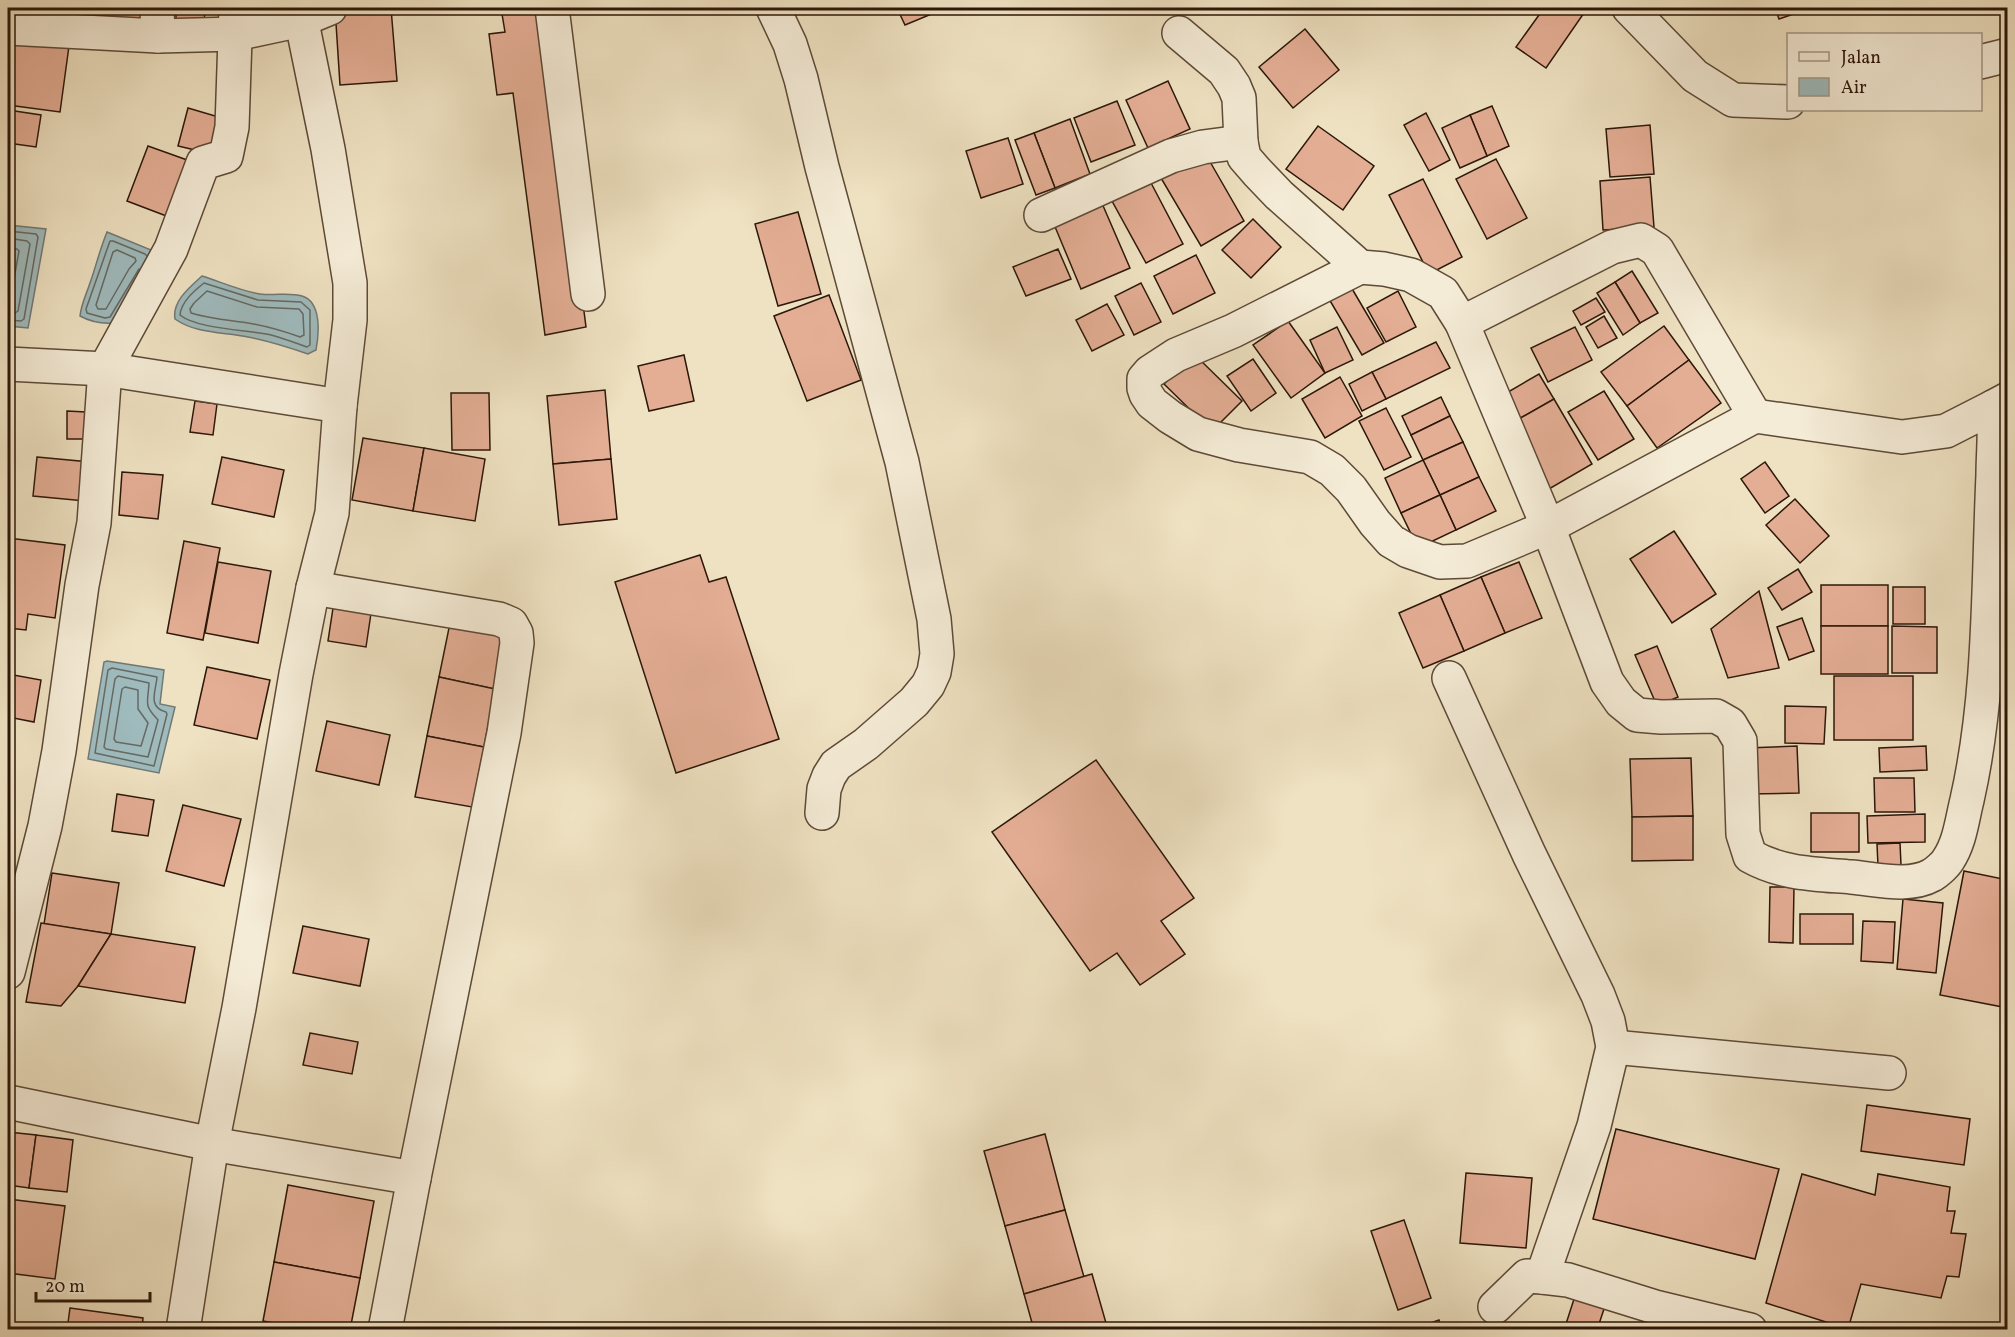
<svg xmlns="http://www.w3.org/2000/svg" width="2015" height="1337" viewBox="0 0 2015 1337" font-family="Vollkorn,serif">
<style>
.water{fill:#9fbbbd;stroke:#717975;stroke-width:1.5}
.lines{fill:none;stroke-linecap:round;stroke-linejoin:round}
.shore{stroke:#666963;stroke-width:1.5}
.building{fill:#e4ae95;stroke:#2c1709;stroke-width:1.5}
.minor-casing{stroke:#5d4a37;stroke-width:36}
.minor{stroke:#f5ecd7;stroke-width:33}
</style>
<rect width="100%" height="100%" fill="#efe2c2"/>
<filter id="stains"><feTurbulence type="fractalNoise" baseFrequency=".00333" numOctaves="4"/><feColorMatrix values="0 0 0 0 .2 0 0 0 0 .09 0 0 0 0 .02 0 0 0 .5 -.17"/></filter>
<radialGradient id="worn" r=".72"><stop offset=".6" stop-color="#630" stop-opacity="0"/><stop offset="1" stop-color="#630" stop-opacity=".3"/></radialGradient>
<g class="water">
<path d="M8,225L46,229L28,328L8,326Z"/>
<path d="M107,232L156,252L114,323C102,324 91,322 80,316C81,305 86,295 90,283C96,266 100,249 107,232Z"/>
<path d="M202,276C221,282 241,291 260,294C274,296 289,292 302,296C322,302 319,334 316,350L308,354C288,347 269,341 248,337C224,332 196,334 175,319C172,301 190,287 202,276Z"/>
<path d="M107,661L164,670L160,704L175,707L159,773L88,759L104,662Z"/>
</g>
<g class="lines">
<g class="shore">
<path d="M8,231L36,234L38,237L24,319L21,321L8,320"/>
<path d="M8,238L27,241L30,244L18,311L15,313L8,312"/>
<path d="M8,248L17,249L19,251L10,301L8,303"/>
<path d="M117,250L135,258L136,261L129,269L106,309H98L96,305L113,252Z"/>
<path d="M139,269L110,317L105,318L87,313L86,309L110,241H113L145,254L147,256"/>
<path d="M204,283L258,300L301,302L310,310V345L307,347C295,343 283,338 271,335C248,330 197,329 180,315C181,302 194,291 204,283Z"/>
<path d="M207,291L257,307L299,309L303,314L304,335L300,337C283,331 266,326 248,323C229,320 210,319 191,313L190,309L194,303Z"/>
<path d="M112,668L157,677C156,691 147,707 166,712L167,714L154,766L95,753L108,670Z"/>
<path d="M118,676L149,683C148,704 143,704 158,720L148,757L106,749L104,747L115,679Z"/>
<path d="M125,687L138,690V709L148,723L141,746L116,742L114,739L122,689Z"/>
</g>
</g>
<g class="building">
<path d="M96,8H144V19L96,16Z"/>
<path d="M167,8H218V11H205L204,22H176V11H167Z"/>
<path d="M335,8H391L397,81L340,85Z"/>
<path d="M501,8H545L586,327L545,335L513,93L497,95L489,34L505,32Z"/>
<path d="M897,8H946L905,25Z"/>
<path d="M1544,8H1582L1586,10L1546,68L1516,47Z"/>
<path d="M1775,8H1811L1779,19Z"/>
<path d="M1305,29L1339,70L1293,108L1259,67Z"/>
<path d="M8,37L69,46L60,112L8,105Z"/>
<path d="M1168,81L1190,129L1148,148L1126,100Z"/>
<path d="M1117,101L1135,145L1091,162L1074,118Z"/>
<path d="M1492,106L1509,146L1487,156L1470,115Z"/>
<path d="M188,108L222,118L212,154L178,146Z"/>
<path d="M8,110L41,115L36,147L8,143Z"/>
<path d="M1426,113L1450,160L1429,171L1404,125Z"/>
<path d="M1470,115L1487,156L1460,168L1442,128Z"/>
<path d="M1070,119L1090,174L1055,188L1034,133Z"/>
<path d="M1650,125L1654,174L1610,177L1606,129Z"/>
<path d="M1318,126L1374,166L1343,210L1286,169Z"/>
<path d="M1034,133L1055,188L1036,195L1015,140Z"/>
<path d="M1008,138L1023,184L981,198L966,151Z"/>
<path d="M148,146L190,161L169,217L127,201Z"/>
<path d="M1205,153L1244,221L1201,246L1161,178Z"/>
<path d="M1496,159L1527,218L1487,239L1456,179Z"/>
<path d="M1650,177L1654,227L1603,230L1600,181Z"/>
<path d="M1423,179L1462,257L1429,274L1389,195Z"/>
<path d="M1150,181L1183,244L1146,263L1112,201Z"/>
<path d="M1101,201L1130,268L1081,289L1053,222Z"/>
<path d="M798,212L821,294L778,306L755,224Z"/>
<path d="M1253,219L1281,247L1251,278L1222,250Z"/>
<path d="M1058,249L1071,279L1026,296L1013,267Z"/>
<path d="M1196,255L1215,293L1173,314L1154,276Z"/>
<path d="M1632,271L1658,313L1640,323L1615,282Z"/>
<path d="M1615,282L1640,323L1623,335L1597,293Z"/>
<path d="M1141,283L1161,322L1134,335L1115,296Z"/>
<path d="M1351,287L1384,343L1362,355L1329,299Z"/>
<path d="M1398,291L1416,327L1386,342L1367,308Z"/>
<path d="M829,295L861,380L807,401L774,316Z"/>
<path d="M1596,298L1605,312L1581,325L1573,311Z"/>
<path d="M1107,304L1124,335L1092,351L1076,320Z"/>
<path d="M1604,316L1617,338L1598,348L1586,327Z"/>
<path d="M1288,321L1325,373L1291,398L1253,345Z"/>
<path d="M1664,326L1689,360L1627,406L1601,372Z"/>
<path d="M1337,327L1353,360L1325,373L1310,340Z"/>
<path d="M1575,327L1592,360L1548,382L1531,348Z"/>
<path d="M1436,342L1450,368L1386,399L1372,372Z"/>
<path d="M1194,354L1242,401L1212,431L1164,384Z"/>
<path d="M684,355L694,401L649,411L638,366Z"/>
<path d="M1253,359L1276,393L1251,411L1227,376Z"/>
<path d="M1689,360L1721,403L1657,448L1627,406Z"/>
<path d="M1372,372L1386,399L1362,411L1349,384Z"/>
<path d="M1539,374L1554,399L1510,424L1496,399Z"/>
<path d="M1340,377L1362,416L1325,438L1302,399Z"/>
<path d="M605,390L611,459L553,464L547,396Z"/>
<path d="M1604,391L1634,439L1598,460L1568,412Z"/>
<path d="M451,393H489L490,450H452Z"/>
<path d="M1441,397L1450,416L1411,435L1402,416Z"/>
<path d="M1554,399L1592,464L1549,489L1510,424Z"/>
<path d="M195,401L217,404L213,435L190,432Z"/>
<path d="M1386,408L1411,457L1384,470L1359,421Z"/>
<path d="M67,411L86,412L85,439H67Z"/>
<path d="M1450,416L1463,442L1423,460L1411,435Z"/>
<path d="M363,438L424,448L413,511L352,500Z"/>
<path d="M1463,442L1479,477L1440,495L1423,460Z"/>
<path d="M424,448L485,459L475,521L413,511Z"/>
<path d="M37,457L90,462L85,501L33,496Z"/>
<path d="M222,457L284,470L274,517L212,504Z"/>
<path d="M611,459L617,519L559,525L553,464Z"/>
<path d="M1423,460L1440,495L1401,513L1385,478Z"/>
<path d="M1765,462L1789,496L1765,513L1741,479Z"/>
<path d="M122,472L163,475L158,519L119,515Z"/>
<path d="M1479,477L1496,511L1456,530L1440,495Z"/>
<path d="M1440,495L1456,530L1418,548L1401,513Z"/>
<path d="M1795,499L1829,536L1800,563L1766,525Z"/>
<path d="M1674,531L1716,594L1672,623L1630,559Z"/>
<path d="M8,538L65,545L55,618L28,614L26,630L8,628Z"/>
<path d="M184,541L220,548L203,640L167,633Z"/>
<path d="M700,555L709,582L726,577L779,739L676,773L615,582Z"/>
<path d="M218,562L271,571L258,643L205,633Z"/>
<path d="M1519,562L1542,618L1505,633L1481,577Z"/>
<path d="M1798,569L1812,592L1782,610L1768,588Z"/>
<path d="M1481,577L1505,633L1464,651L1440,595Z"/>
<rect x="1821" y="585" width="67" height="41"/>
<rect x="1893" y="587" width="32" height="37"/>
<path d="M1759,591L1779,668L1728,678L1711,629Z"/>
<path d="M335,595L373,600L366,647L328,641Z"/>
<path d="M1440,595L1464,651L1423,668L1399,613Z"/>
<path d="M1802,618L1814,651L1789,660L1777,627Z"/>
<path d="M450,623L507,633L495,689L439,677Z"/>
<rect x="1821" y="626" width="67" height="48"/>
<path d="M1892,626L1937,627V673H1892Z"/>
<path d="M1657,646L1678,697L1657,706L1635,655Z"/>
<path d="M207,667L270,680L257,739L194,725Z"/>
<path d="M8,674L41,680L34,722L8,717Z"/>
<rect x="1834" y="676" width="79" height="64"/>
<path d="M439,677L495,689L484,747L427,736Z"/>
<path d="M1785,706L1826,707L1824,744L1785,743Z"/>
<path d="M327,721L390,735L379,785L316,771Z"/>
<path d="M427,736L484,747L472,807L415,797Z"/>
<path d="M1797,746L1799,793L1749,794L1747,748Z"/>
<path d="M1926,746L1927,770L1880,772L1879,748Z"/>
<path d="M1691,758L1693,816L1632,817L1630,759Z"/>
<path d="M1096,760L1194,898L1161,921L1185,954L1140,985L1117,953L1090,971L992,832Z"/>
<path d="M1874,778H1914L1915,812H1875Z"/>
<path d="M117,794L154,800L148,836L112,831Z"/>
<path d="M183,805L241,819L224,886L166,871Z"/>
<rect x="1811" y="813" width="48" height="39"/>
<path d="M1925,814V842L1868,843L1867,816Z"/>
<path d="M1693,816V860L1632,861V817Z"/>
<path d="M1900,843L1901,865L1878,866L1877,844Z"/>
<path d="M1964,871L2008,880V1008L1940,995Z"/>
<path d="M52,873L119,883L111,934L44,924Z"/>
<path d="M1770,887H1794L1793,943L1769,942Z"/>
<path d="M1903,899L1943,903L1936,973L1897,969Z"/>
<rect x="1800" y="914" width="53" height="30"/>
<path d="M1863,921L1895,922L1893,963L1861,961Z"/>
<path d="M41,923L111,934L78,986L61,1006L26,1002Z"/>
<path d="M303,926L369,939L360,986L293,973Z"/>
<path d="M111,934L195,947L185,1003L78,986Z"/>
<path d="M310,1033L358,1042L352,1074L303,1065Z"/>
<path d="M1867,1105L1970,1119L1964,1165L1861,1151Z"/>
<path d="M1616,1129L1779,1169L1755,1259L1593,1219Z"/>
<path d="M8,1132L36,1135L29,1188L8,1185Z"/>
<path d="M1045,1134L1065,1210L1005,1226L984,1151Z"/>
<path d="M36,1135L73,1140L67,1192L29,1188Z"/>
<path d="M1466,1173L1532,1178L1526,1248L1460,1243Z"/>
<path d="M1802,1174L1875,1195L1878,1174L1950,1187L1947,1211H1955L1951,1233L1966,1234L1959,1277L1947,1276L1941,1298L1861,1284L1848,1329L1766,1303Z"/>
<path d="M288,1185L374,1201L360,1278L274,1262Z"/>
<path d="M8,1199L65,1206L55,1279L8,1273Z"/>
<path d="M1065,1210L1084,1277L1024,1294L1005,1226Z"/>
<path d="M1404,1220L1431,1298L1398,1310L1371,1231Z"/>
<path d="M274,1262L360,1278L350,1330H310L263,1321Z"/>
<path d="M1092,1274L1108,1330H1034L1024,1294Z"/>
<path d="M1575,1296L1605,1306L1597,1330H1564Z"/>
<path d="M70,1308L143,1318L142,1330H67Z"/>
<path d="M1439,1320L1442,1330H1410Z"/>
</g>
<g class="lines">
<defs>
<g id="minor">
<path d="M157,8L158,36"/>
<path d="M552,8L588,294"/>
<path d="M773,8L790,44L801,79L822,167L902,462L934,619L937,654L934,672L928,685L914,702L866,744L836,765L829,776L824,789L822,813"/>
<path d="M1629,8L1695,76L1733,100L1788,102"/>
<path d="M8,28L158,36L236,34L301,20L330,8"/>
<path d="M1179,33L1224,71L1234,86L1239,98L1241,142L1244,157L1257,172L1279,195L1360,267L1384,269L1411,275L1443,293L1462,323L1548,527L1607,682L1621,702L1637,715L1661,717L1716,716L1730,724L1740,741L1743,834L1750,856C1782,874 1815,874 1851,877C1876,879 1909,888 1932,875C1937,872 1945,865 1948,860C1960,842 1962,820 1967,800C1991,694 1988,583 1993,475C1993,452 1996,430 1993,407L2008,399"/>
<path d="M1980,62L2008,55"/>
<path d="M1041,215L1171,156L1203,147L1241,142"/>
<path d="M1360,267L1233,331L1176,355L1150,372L1144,379V388L1146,394L1152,403L1170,417L1198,434L1239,445L1310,457L1332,470L1351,489L1375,523L1391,541L1408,551L1440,562L1467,561L1548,527L1755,416L1902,437L1946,431L1993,407"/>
<path d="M1462,323L1612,247L1641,240L1657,250L1755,416"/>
<path d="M8,364L105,369L340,406"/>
<path d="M313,588L499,619L511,624L516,633L517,643L504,733L414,1178L385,1330"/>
<path d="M1449,678L1529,854L1598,995L1608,1021L1613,1047L1594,1126L1542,1277L1568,1280L1655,1307L1750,1330"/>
<path d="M8,972L45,826L59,751L82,585L94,523L105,369L171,249L203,163L226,156L232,127L236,8"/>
<path d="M1613,1047L1889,1073"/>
<path d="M8,1102L212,1144L414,1178"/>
<path d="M1495,1307L1527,1276L1542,1277"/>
<path d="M183,1330L212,1144L239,1008L296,674L313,588L332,513L340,406L350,320V283L328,149L299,8"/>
</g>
</defs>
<use href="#minor" class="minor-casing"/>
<use href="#minor" class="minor"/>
</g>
<rect width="2015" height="1337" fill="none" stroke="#efe2c2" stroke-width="30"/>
<rect x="9" y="9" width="1997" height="1319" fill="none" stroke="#2c1709" stroke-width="3"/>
<rect x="15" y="15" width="1985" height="1307" fill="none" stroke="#2c1709" stroke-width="1.5"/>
<rect x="1787" y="33" width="195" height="78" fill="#f5ecd7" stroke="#a59785" stroke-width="1.5"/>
<rect x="1799" y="52" width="30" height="9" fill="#f5ecd7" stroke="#a59785" stroke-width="1.5"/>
<text x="1841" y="63" font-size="18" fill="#2c1709">Jalan</text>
<rect x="1799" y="78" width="30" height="18" fill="#9fbbbd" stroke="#a59785" stroke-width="1.5"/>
<text x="1841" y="93" font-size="18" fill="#2c1709">Air</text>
<path d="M36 1292v9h114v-9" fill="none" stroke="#2c1709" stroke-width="3"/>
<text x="45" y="1292" font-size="18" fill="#2c1709" stroke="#f5ecd7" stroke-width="4.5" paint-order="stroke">20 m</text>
<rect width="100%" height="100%" filter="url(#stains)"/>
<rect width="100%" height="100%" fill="url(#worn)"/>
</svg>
